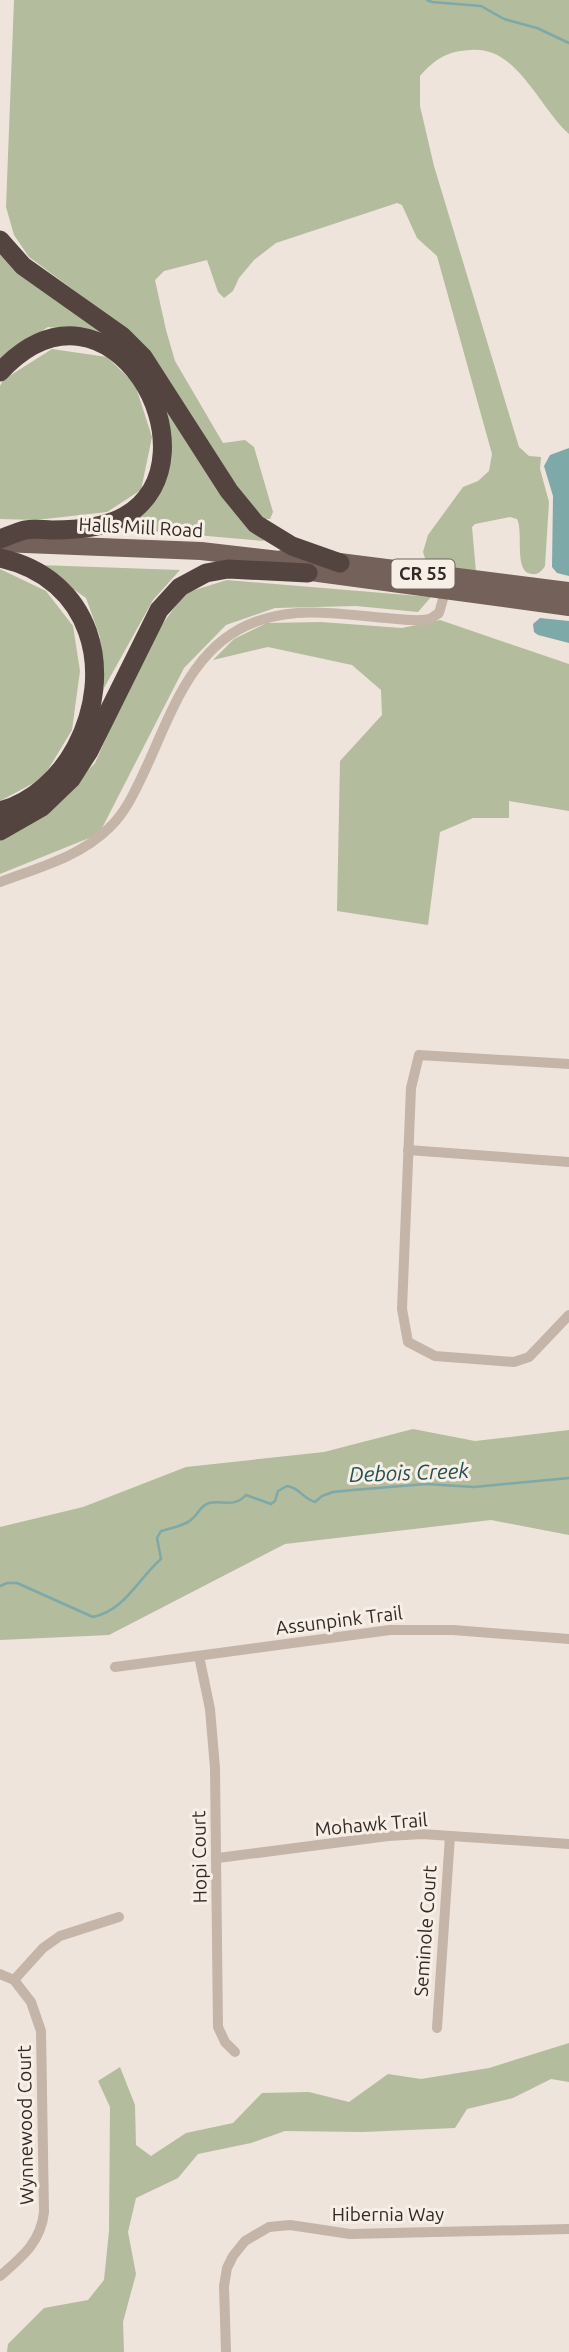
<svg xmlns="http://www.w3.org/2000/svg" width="569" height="2352" viewBox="0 0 569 2352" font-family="Ubuntu,sans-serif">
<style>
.green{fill:#b3bc9c}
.water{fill:#7da9a8}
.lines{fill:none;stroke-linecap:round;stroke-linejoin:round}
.stream{stroke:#7da9a8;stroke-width:2.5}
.minor{stroke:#c5b4a8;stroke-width:10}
.primary{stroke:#73615a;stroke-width:18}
.motorway{stroke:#53443f;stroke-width:19}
.labels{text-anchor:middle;stroke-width:6;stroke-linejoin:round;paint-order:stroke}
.shield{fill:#f7eee6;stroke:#6e6560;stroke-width:2}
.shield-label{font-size:18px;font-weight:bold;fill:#332a27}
.street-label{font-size:19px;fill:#332a27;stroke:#f7eee6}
.water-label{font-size:21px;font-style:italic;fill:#215050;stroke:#f7eee6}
</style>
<rect width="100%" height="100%" fill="#efe4db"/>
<g class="green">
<path d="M14,0H569V134C538,106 517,46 471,50C447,51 435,59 420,76V106L434,166L519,447L529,456L541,457L540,469L549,502L545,566C542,571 538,575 532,574C513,573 524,532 517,519L510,517L475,524L472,527L476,572L427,564L423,552L428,535L463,487L478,481L489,471L492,454L437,256L417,238L402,205L397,203L276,243L254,260L239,278L233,291L224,298L218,292L207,260L164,271L155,280L166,330L175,361L223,443L245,440L254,447L273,512L270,519H262L102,311L29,257L14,235L6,207Z"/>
<path d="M0,249L102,333L48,327L11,350L0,362Z"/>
<path d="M52,349L107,357L135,384L152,437L141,490L107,512L36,520L0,519V386L3,380Z"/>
<path d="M161,396L211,478L264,541L115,528L167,476Z"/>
<path d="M39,565L180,570L153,600L104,688L100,637L86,598Z"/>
<path d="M0,569L46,591L73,626L80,671L72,730L43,778L0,801Z"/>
<path d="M227,580L431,597L418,612L356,606L275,608L226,625L184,668L99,834L0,874V839L43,817L95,763L148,644L185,593Z"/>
<path d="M440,620L569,664V811L509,801V818H473L440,832L428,925L337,911L340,761L382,715L381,690L352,665L268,647L213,660L234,639L267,623L321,622L402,628Z"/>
<path d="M413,1429L475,1441L569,1430V1535L491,1520L285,1544L109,1635L0,1640V1527L83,1507L186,1467L324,1452Z"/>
<path d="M569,2043V2082L551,2079L513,2098L467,2109L455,2128L363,2132L285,2131L251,2143L198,2154L178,2178L136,2198L128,2232L136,2274L123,2322L124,2352H7L8,2344L44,2308L88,2300L104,2280L109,2231L110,2107L98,2081L120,2067L135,2105L136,2145L151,2156L186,2133L233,2123L262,2093L309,2092L349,2102L388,2074L421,2079L489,2068Z"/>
</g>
<g class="water">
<path d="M569,448V576L557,573L552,567L553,496L544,466L550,455Z"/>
<path d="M540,618L569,621V643L538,635L534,632L533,624Z"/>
</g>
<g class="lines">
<g class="stream">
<path d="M427,0L432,2L481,6L504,19L537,28L569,43"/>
<path d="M0,1586L7,1583H17L93,1617C125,1610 138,1579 161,1559L157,1538L161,1531C171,1528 185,1526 192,1519C198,1514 201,1505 209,1503C223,1500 234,1508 246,1495L271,1504L275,1501L278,1491L287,1486C299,1487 303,1499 315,1502L322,1496L333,1492L353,1490L426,1484L474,1487L569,1478"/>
</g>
<g class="minor">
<path d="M0,882C37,868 80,857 109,828C126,812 135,791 145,770C172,712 193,641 261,620C301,606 346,615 387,618C401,619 416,622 430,619L439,613L445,592"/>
<path d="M569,1064L419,1055L411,1088L402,1309L408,1342L435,1356L514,1362L529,1357L569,1315"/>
<path d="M408,1150L569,1162"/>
<path d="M199,1656L210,1709L215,1768L218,2027L225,2042L235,2052"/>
<path d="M115,1667L390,1630H453L569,1639"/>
<path d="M218,1858L388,1836L422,1834L569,1844"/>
<path d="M0,1974L14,1980L31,2002L41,2031L44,2212C41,2242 22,2257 0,2276"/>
<path d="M14,1980L43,1948L60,1936L119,1917"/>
<path d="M437,2028L450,1836"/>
<path d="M226,2352L224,2286L227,2268L233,2256L245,2241L269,2227L290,2225L350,2234L569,2229"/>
</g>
<g class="primary">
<path d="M0,543L201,551L279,560L292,556L569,591"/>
<path d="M296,570L569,607"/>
</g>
<g class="motorway">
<path d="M0,240L23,266L122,336L143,357L229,491L256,524L292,546L340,563"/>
<path d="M0,372C110,254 223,458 125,516C104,528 76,530 52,530C44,530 34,528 25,530C17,532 8,536 0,539"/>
<path d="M0,558C92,578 116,671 76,747C60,777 33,802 0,811"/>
<path d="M0,831L42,807L71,779L89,751L159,610L180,587L206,573L228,569L308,573"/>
</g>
</g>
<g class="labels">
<rect class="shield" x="391.5" y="559.5" width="63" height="29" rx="5"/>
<g class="shield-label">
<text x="423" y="580">CR 55</text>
</g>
<g class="street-label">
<text transform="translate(141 527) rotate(3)" y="7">Halls Mill Road</text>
<text transform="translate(339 1620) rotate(-7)" y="7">Assunpink Trail</text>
<text transform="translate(371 1824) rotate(-5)" y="7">Mohawk Trail</text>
<text transform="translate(199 1857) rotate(-91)" y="7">Hopi Court</text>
<text transform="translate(425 1931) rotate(-86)" y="7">Seminole Court</text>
<text transform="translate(25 2125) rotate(-91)" y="7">Wynnewood Court</text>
<text x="388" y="2221">Hibernia Way</text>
</g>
<g class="water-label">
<text transform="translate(409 1473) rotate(-2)" y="7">Debois Creek</text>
</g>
</g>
</svg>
